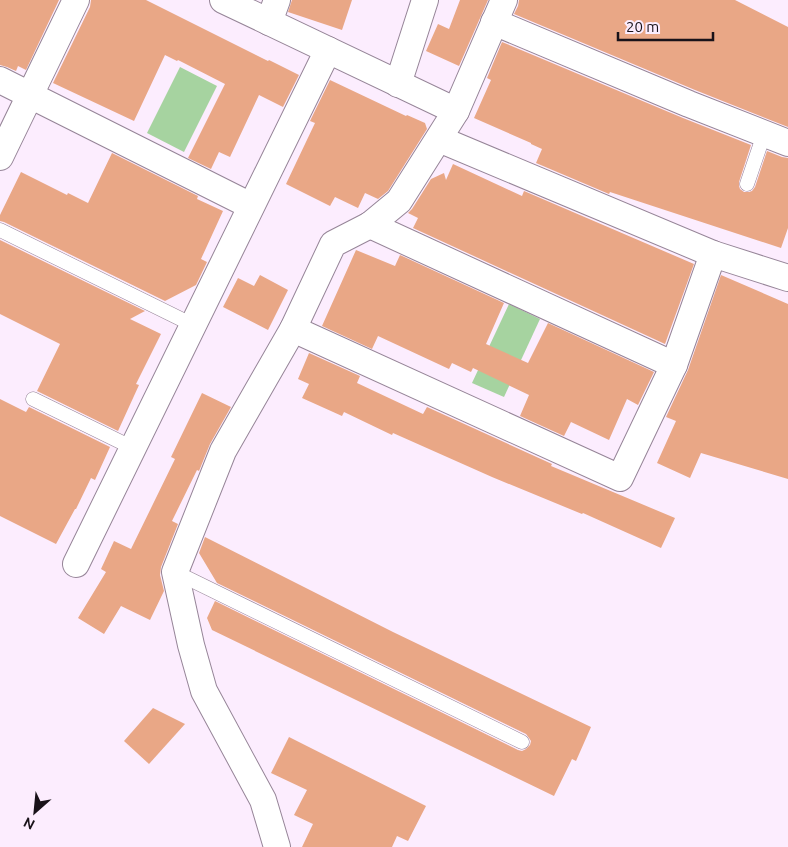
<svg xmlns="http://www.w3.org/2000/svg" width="788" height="847" viewBox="0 0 788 847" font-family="Ubuntu,sans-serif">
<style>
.park{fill:#a6d3a0}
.building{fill:#e9a786}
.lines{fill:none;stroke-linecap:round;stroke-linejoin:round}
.service-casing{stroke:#968598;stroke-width:15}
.minor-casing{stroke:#968598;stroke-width:28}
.service{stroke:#fff;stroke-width:14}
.minor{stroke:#fff;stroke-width:26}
</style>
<rect width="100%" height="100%" fill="#fcedfe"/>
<g class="park">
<path d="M180,67L217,86L184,152L147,133Z"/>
<path d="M509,304L540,319L504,397L472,383Z"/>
</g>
<g class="building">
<path d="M0,0H59L26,70L18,66L16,71L7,67L0,65Z"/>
<path d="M91,0H146L268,61L269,60L299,75L283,107L259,95L230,157L219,152L211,169L188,158L225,84L178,60L177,61L165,55L134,121L53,83L90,7Z"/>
<path d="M292,0H352L342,30L288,12Z"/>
<path d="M460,0H488L459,66L426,51L438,24L449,29Z"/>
<path d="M519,0H735L788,27V127L695,90L514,14L518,6Z"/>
<path d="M502,42L683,118L751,145L739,182V186L740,189L744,192H749L752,191L755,187L767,151L782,157L788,158V228L781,248L610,192L609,194L536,163L542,149L531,144V143L474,118L491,80L487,78Z"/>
<path d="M330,80L406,116L407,115L425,123L427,129L388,191L378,199L365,193L358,208L335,197L330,206L286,184L315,123L310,121Z"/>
<path d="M112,153L198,196L197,199L223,211L201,259L207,262L196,285L165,301L4,222L0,221V215L21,172L67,195L68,193L88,203Z"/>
<path d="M453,164L522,196L524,191L694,264L665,344L413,228L418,218L408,213L412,209L431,179L444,173L446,180Z"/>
<path d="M0,240L145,311L130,319L161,334L136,384L139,385L118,431L37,391L60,344L0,314Z"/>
<path d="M356,250L395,266L400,255L504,303L486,344L528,363L548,323L654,372L638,405L627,399L609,440L571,422L564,436L520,416L529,395L473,368L471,372L452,363L449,369L378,336L372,349L322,326Z"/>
<path d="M260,275L288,290L268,330L223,307L238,278L254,286Z"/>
<path d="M721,275L788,304V479L701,453L690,478L657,463L676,421L666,417L688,370Z"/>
<path d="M309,353L360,376L357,383L423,414L427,407L552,464L551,466L675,518L661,548L583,513L582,514L492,477L393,433L392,435L344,412L342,416L302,398L309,384L298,379Z"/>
<path d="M202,393L231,407L210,444L199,471L197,470L172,521L178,524L161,567L160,575L164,591L150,620L121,606L104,634L78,618L106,572L101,569L114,541L131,549L175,459L171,457Z"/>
<path d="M0,399L26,412L29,407L110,447L95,480L91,478L76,509H75L56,544L0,516Z"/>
<path d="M205,537L393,632L591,727L576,761L572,759L554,796L212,630L207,618L215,601L518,750L522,751L526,749L530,745L531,741L529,738L526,734L217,583L199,553Z"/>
<path d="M153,708L185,724L149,764L124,741Z"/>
<path d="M289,737L426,806L408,841L397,836L392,847H302L313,824L294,815L307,790L271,773Z"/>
</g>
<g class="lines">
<defs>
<g id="service">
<path d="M747,184L764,134"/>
<path d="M0,230L193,325"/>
<path d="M33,399L133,448"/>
<path d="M175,572L522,742"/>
</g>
<g id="minor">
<path d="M223,0L456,111"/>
<path d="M269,22L277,0"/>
<path d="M494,22L689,104L788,143"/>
<path d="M0,80L251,206"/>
<path d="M398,84L425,0"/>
<path d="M439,139L713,254L788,278"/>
<path d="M0,157L76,0"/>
<path d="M370,225L674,365"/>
<path d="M293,329L620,478L674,365L713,254"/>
<path d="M76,564L328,50"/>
<path d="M277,847L263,800L204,691L191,645L175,572L223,451L293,329L333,244L370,225L399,201L456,111L504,0"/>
</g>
</defs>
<use href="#service" class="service-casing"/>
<use href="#minor" class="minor-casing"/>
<use href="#service" class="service"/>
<use href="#minor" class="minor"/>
</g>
<g transform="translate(35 812) rotate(207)" stroke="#fcedfe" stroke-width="4" paint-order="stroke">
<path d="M0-4L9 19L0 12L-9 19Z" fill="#191219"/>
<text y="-8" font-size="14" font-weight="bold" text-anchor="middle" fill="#191219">N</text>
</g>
<path d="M618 32v8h95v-8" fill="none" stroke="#191219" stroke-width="2.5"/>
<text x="626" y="32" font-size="15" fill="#191219" stroke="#fcedfe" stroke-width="4" paint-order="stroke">20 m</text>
</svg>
